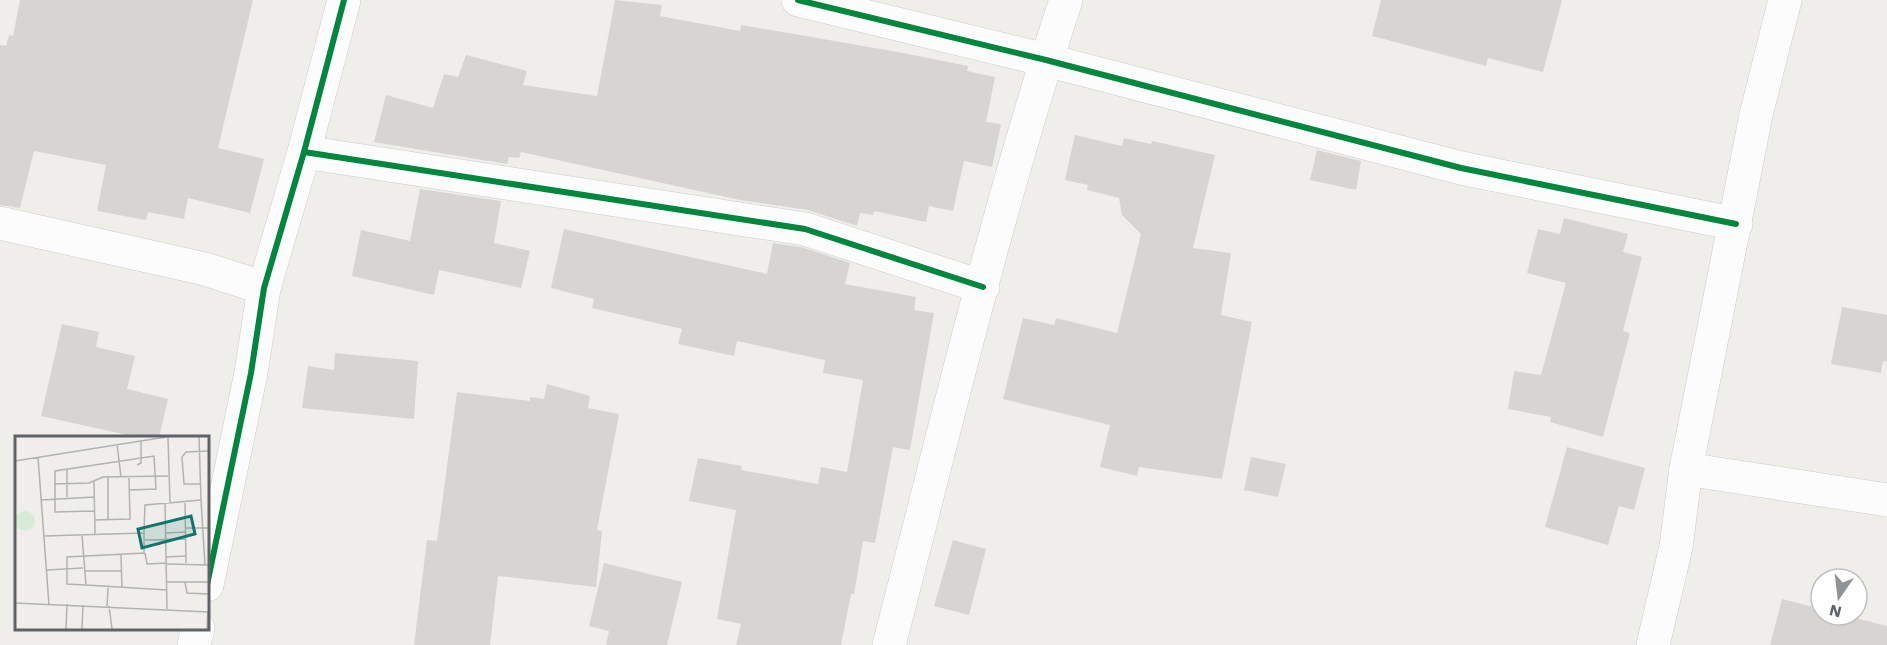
<svg xmlns="http://www.w3.org/2000/svg" width="1887" height="645" viewBox="0 0 1887 645" font-family="'Work Sans',sans-serif">
<style>
.building{fill:#d6d5d3}
.lines{fill:none;stroke-linecap:round;stroke-linejoin:round}
.minor-casing{stroke:#cbcccc;stroke-width:34}
.minor{stroke:#fdfcfc;stroke-width:33}
.cycleway-casing{stroke:#fff;stroke-width:10}
.cycleway{stroke:#00873e;stroke-width:6}
.inset-road{fill:none;stroke:#b1b2b2;stroke-width:1.5}
.view{fill:#0f766e;fill-opacity:0.15;stroke:#0f766e;stroke-width:3}
.inset-edge{fill:none;stroke:#5f6368;stroke-width:3}
</style>
<rect width="100%" height="100%" fill="#efeeea"/>
<g class="building">
<path d="M20,0H253L218,148L264,159L250,213L188,198L184,219L148,212L146,220L97,211L106,165L34,151L20,208L0,205V45L6,46L9,35L13,36Z"/>
<path d="M615,0L662,5L660,16L740,31L741,25L898,52L968,66L967,71L995,77L986,122L1001,124L992,167L964,161L953,211L929,206L926,222L874,211L873,215L860,213L857,226L808,210L740,200L521,152L519,158L509,157L507,164L374,142L386,95L433,108L444,74L458,77L466,55L527,71L523,85L597,96Z"/>
<path d="M1381,0H1562L1543,72L1488,58L1486,66L1372,36Z"/>
<path d="M1075,135L1122,146L1124,138L1151,144L1152,141L1215,155L1193,248L1231,253L1221,315L1252,322L1222,479L1139,467L1137,476L1100,467L1110,425L1003,399L1023,318L1054,325L1056,318L1117,333L1141,234L1122,215L1119,198L1087,190L1088,185L1065,180Z"/>
<path d="M1317,150L1361,161L1356,190L1310,180Z"/>
<path d="M420,189L501,201L494,243L530,251L521,288L439,270L434,295L352,276L361,230L410,241Z"/>
<path d="M1564,218L1628,234L1623,252L1642,257L1623,331L1630,333L1603,437L1550,422L1551,417L1508,409L1514,371L1541,375L1566,283L1527,273L1538,229L1560,234Z"/>
<path d="M564,229L767,274L773,243L801,247L850,263L845,284L916,297L914,310L934,313L910,450L893,447L875,543L863,541L854,594H851L841,645H736L741,624L717,619L736,510L689,501L698,458L742,466L741,470L818,484L821,467L847,472L863,380L823,373L825,360L737,341L734,356L678,344L682,329L592,308L594,299L551,288Z"/>
<path d="M1842,307L1887,315V362L1883,361L1881,373L1831,364Z"/>
<path d="M62,324L99,332L96,347L135,356L127,389L168,399L159,438H141L41,416Z"/>
<path d="M335,353L418,361L414,419L302,408L308,366L334,370Z"/>
<path d="M547,384L590,396L588,408L619,414L597,530L602,531L596,587L498,576L490,645H414L427,540L437,541L457,392L530,401V397L544,399Z"/>
<path d="M1567,447L1645,468L1634,510L1619,506L1608,545L1545,527Z"/>
<path d="M1251,457L1286,464L1278,497L1244,490Z"/>
<path d="M953,540L986,549L969,615L934,606Z"/>
<path d="M604,563L682,582L667,645H606L609,631L589,626Z"/>
<path d="M1782,599L1821,609V615H1844L1887,626V645H1770Z"/>
</g>
<g class="lines">
<defs>
<g id="minor">
<path d="M798,0L1046,60L1461,168L1736,224"/>
<path d="M304,152L805,229L983,287"/>
<path d="M0,223L205,269L264,288"/>
<path d="M1686,469L1756,115L1785,0"/>
<path d="M207,585L251,373L264,288L304,152L344,0"/>
<path d="M194,645L198,628"/>
<path d="M889,645C945,430 996,211 1066,0"/>
<path d="M1653,645L1676,547L1686,469L1887,500"/>
</g>
</defs>
<use href="#minor" class="minor-casing"/>
<use href="#minor" class="minor"/>
<defs>
<g id="cycleway">
<path d="M798,0L1046,60L1461,168L1736,224"/>
<path d="M304,152L805,229L983,287"/>
<path d="M207,585L251,373L264,288L304,152L344,0"/>
</g>
</defs>
<use href="#cycleway" class="cycleway-casing"/>
<use href="#cycleway" class="cycleway"/>
</g>
<g transform="translate(15 436)">
<rect width="194" height="194" fill="#efeeea"/>
<path d="M0 85a10 10 0 1 1 20 0a10 10 0 1 1-20 0Z" fill="#d8ebd6"/>
<path class="inset-road" d="M153,1L155,67M102,8L106,41M23,21L34,169M0,25L151,1M122,29L126,27V4M52,33V61M93,41V83M79,45L80,98M39,48L74,47L88,41L153,40M185,48H169L167,21L171,16L193,15M26,64L79,61M186,64L190,129M150,67L152,173M170,67L171,127M79,75L40,76V35L139,20L141,53L114,54M79,84L115,83L114,42M171,92H193M151,97L171,96M67,99L71,149L152,154M29,100L129,97L130,69L186,64L184,1M130,104L171,103M130,117L132,128L151,127M106,119L107,152M151,121L171,120M152,128L193,129M32,134L68,132M69,135H106M152,146H193M170,146L172,157L193,158M71,149L52,148V121L129,117V97M0,167L193,176M92,170L93,152M94,170L97,193M51,193L52,168M67,193L68,169M192,193L193,175"/>
<path class="view" d="M176,80L180,98L127,112L123,93Z"/>
<rect width="194" height="194" class="inset-edge"/>
</g>
<g transform="translate(1839 597) rotate(194)"><circle r="28" fill="#ffffff" stroke="#bfc1c3" stroke-width="1.5"/>
<path d="M0-4.5L10 22L0 15L-10 22Z" fill="#919496"/>
<text y="-9" font-size="16" font-weight="bold" text-anchor="middle" fill="#5f6368">N</text>
</g>
</svg>
